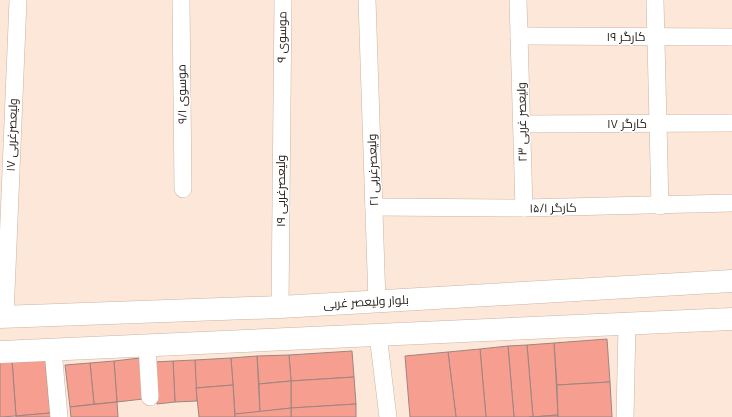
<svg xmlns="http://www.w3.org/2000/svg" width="732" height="417" viewBox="0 0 732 417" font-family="'Open Sans',Cairo,sans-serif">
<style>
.building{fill:#f69e8f;stroke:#9e8581}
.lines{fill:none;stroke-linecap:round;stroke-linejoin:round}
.street-casing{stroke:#c9b4a6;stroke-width:18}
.secondary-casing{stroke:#c9b4a6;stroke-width:23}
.street{stroke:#fff;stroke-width:17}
.secondary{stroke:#fff;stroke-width:22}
.labels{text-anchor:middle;stroke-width:3;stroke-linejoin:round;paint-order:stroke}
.street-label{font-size:12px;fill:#29211c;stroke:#fff}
</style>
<rect width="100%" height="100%" fill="#fde7d8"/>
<g class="building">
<path d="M607,339L610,382L557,385L554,343Z"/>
<path d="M554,343L558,415L533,417L527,345Z"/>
<path d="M527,345L533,417H514L508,346Z"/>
<path d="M508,346L514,417H486L480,349Z"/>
<path d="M480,349L486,417H456L448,352Z"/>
<path d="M352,351L354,377L291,381L289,355Z"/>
<path d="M448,352L456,417H410L405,356Z"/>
<path d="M289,355L291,381L259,384L257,356Z"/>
<path d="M257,356L260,412L235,414L231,358Z"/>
<path d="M45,357L50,413L16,416L12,360Z"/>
<path d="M140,358L143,399L117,402L114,361Z"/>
<path d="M231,358L233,385L196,388L195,360Z"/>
<path d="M12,360L16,416L0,417V361Z"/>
<path d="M195,360L197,401L175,402L173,361Z"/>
<path d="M114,361L117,402L94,404L90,363Z"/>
<path d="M173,361L175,402L157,404L154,362Z"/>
<path d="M90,363L94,404L70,407L65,365Z"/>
<path d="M354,377L356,404L291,408V381Z"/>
<path d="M291,381V408L260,412L259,384Z"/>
<path d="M610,382L612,417H558L557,385Z"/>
<path d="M233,385L235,417H199L196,388Z"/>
<path d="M117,402L118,417H71L70,407Z"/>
<path d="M356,404V417H291V408Z"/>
<path d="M291,408V417H235V414Z"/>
<path d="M50,413L51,417H16V416Z"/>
<path d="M558,415V417H529H533Z"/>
</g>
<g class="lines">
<defs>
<g id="street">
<path d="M181,0L183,189"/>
<path d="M367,0L377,302"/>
<path d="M518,0L524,208"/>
<path d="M655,0L660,206"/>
<path d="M519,36L732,37"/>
<path d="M522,124L732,123"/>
<path d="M374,207L524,208L732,203"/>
<path d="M280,307L283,0"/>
<path d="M5,317L18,0"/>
<path d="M378,335L388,417"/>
<path d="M147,345L150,397"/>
<path d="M53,350L59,417"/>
<path d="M625,417L627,325"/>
</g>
<g id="secondary">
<path d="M0,317L280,307L732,281"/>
<path d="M0,352L732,319"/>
</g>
</defs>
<use href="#street" class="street-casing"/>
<use href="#secondary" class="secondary-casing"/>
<use href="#street" class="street"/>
<use href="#secondary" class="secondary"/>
</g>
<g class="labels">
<g class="street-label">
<text transform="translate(282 37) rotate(-89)" y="4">موسوی ۹</text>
<text x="626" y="41">کارگر ۱۹</text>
<text transform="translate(182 94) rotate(-91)" y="4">موسوی ۹/۱</text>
<text transform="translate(522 122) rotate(-91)" y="4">ولیعصر غربی ۲۳</text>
<text x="627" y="128">کارگر ۱۷</text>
<text transform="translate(12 135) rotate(-88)" y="4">ولیعصرغربی ۱۷</text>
<text transform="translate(373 170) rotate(-92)" y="4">ولیعصرغربی ۲۱</text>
<text transform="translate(281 191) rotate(-90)" y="4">ولیعصرغربی ۱۹</text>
<text transform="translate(553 208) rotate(-1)" y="4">کارگر ۱۵/۱</text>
<text transform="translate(366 302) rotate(-3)" y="4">بلوار ولیعصر غربی</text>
</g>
</g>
</svg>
